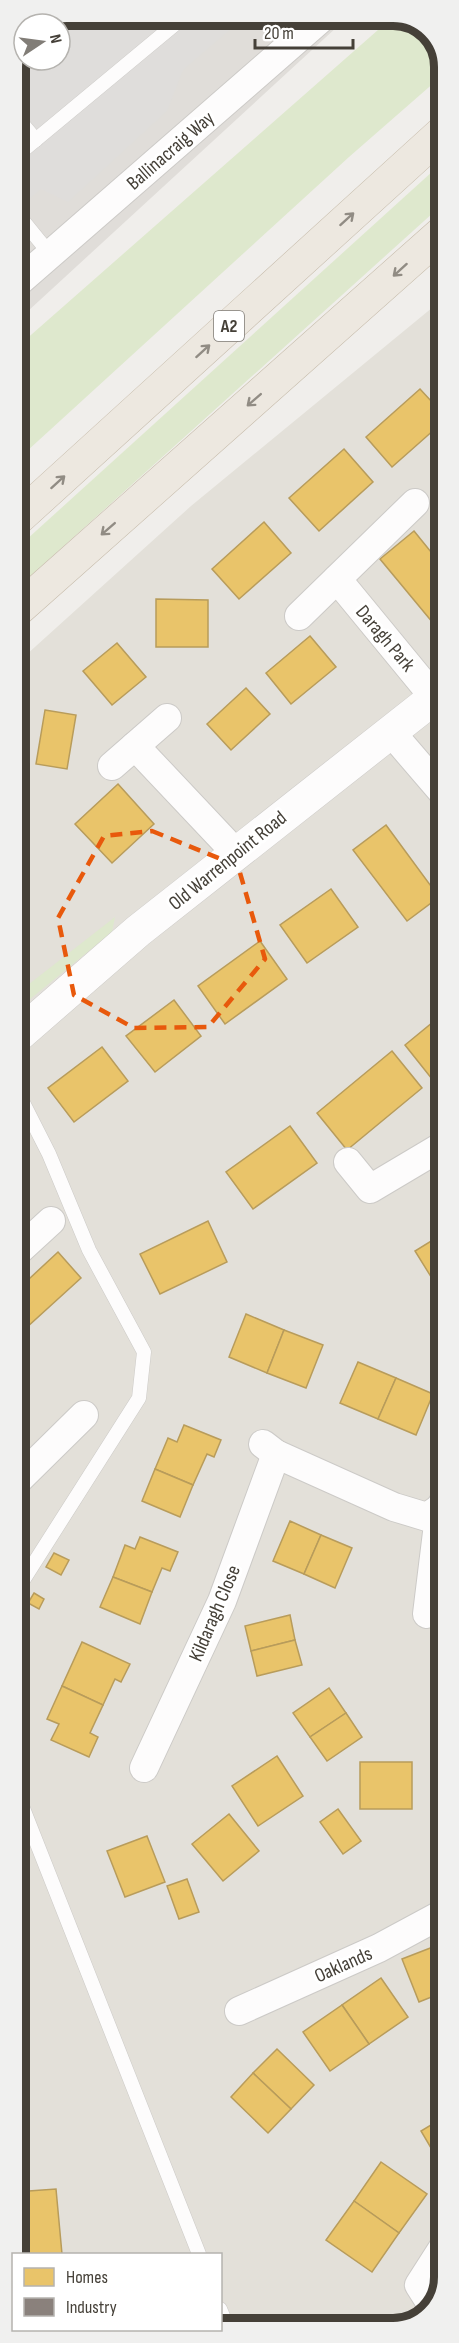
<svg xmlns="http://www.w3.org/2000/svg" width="459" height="2343" viewBox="0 0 459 2343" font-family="'Sofia Sans Condensed',sans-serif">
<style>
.residential{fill:#e3e0d9}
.industrial{fill:#e0ddd9}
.green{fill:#dee8cd}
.parking{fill:#dfdddb}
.homes{fill:#e9c46a;stroke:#b89c5b;stroke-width:1.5}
.industry{fill:#8a817c;stroke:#756e68;stroke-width:1.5}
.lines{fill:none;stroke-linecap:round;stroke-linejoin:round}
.service-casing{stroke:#cccac7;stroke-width:15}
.minor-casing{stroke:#cccac7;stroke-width:30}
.tertiary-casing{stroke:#cccac7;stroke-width:34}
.trunk-casing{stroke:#c5baa9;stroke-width:34}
.service{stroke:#fdfcfc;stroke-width:14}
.minor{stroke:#fdfcfc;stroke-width:28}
.tertiary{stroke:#fdfcfc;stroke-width:33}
.trunk{stroke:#ede8e0;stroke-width:33}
.oneway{stroke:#918c84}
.marked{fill:none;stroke:#e8590c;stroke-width:4.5;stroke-dasharray:12 8;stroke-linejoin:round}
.labels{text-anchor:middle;stroke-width:6;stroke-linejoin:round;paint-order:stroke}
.shield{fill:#fff;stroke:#7d7974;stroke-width:1.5}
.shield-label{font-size:18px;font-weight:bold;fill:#454038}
.street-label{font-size:20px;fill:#454038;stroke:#fff}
.rim{fill:none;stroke:#454038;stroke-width:8}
</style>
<rect width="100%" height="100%" fill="#f0eeeb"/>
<path class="residential" d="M444,298V2277L431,2310L400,2328H221L220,2254H15V665L191,506Z"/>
<path class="industrial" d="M66,15H350L15,323V66L24,45V60H60V24Z"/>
<g class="green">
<path d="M395,15L429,30L444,59V74L349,157L15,462V349Z"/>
<path d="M444,161V203L15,590V550Z"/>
<path d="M115,917L112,932L29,1000L15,1002V995Z"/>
</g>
<path class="parking" d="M89,15H247L183,70L167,111L68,202L41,189L15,211V66L17,62L22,69L33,60H60V39Z"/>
<g class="homes">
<path d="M420,389L444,415V421L392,467L366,437Z"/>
<path d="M344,449L373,482L319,531L289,498Z"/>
<path d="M264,522L291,553L239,599L212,569Z"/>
<path d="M414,531L444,568V625L438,629L380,559Z"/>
<path d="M156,599L208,600V647H156Z"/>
<path d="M310,636L336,667L291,704L266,673Z"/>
<path d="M117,643L146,677L112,705L83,671Z"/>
<path d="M246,688L270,714L231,750L207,724Z"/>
<path d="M45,710L76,715L67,769L36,764Z"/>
<path d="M118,784L154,824L112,863L75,824Z"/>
<path d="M386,825L439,897L407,921L353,850Z"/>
<path d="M15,826L26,838L15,849Z"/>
<path d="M331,889L358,927L307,963L280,925Z"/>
<path d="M260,941L287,979L225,1024L198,986Z"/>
<path d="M174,1000L201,1036L155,1072L126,1036Z"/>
<path d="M444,1013V1070L432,1079L405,1045Z"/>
<path d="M102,1047L128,1081L74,1122L48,1088Z"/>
<path d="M392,1051L422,1088L347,1150L317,1113Z"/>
<path d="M290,1126L317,1163L253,1209L226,1172Z"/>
<path d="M208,1221L227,1262L160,1294L140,1254Z"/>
<path d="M444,1233V1284L438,1288L415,1251Z"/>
<path d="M58,1252L81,1278L15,1338V1292Z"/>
<path d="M246,1314L284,1330L267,1373L229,1357Z"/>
<path d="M284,1330L323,1345L306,1388L267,1373Z"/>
<path d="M358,1362L396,1378L378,1419L340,1403Z"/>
<path d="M396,1378L433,1394L416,1435L378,1419Z"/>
<path d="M184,1425L221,1440L214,1457L207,1454L193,1485L155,1469L168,1438L177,1442Z"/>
<path d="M155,1469L193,1485L180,1517L142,1501Z"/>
<path d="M290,1521L321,1535L304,1574L273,1561Z"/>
<path d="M321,1535L352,1548L335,1588L304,1574Z"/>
<path d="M140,1537L178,1552L170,1571L162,1568L152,1592L113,1577L125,1545L135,1549Z"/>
<path d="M54,1553L69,1560L61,1575L46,1567Z"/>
<path d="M113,1577L152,1592L140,1624L100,1607Z"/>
<path d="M34,1593L44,1599L39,1609L28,1603Z"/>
<path d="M290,1615L295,1640L251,1651L245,1626Z"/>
<path d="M295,1640L302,1665L257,1676L251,1651Z"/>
<path d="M82,1642L130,1664L121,1682L115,1679L103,1705L62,1686Z"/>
<path d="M62,1686L103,1705L90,1733L98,1737L89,1757L51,1740L59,1724L47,1719Z"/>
<path d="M329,1688L346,1713L310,1737L293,1713Z"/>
<path d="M346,1713L362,1737L327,1761L310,1737Z"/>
<path d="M277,1756L303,1796L258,1826L232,1786Z"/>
<rect x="360" y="1762" width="52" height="47"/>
<path d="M338,1809L361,1841L343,1854L320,1822Z"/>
<path d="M229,1814L259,1851L223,1881L192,1844Z"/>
<path d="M147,1836L165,1882L125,1897L107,1851Z"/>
<path d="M187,1879L199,1912L179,1919L167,1886Z"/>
<path d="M438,1945L444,1961V1992L419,2002L402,1959Z"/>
<path d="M381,1978L408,2017L369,2044L342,2005Z"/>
<path d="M342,2005L369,2044L330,2071L303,2032Z"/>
<path d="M277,2049L314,2085L291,2109L253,2073Z"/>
<path d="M253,2073L291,2109L268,2133L231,2097Z"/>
<path d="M444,2117V2170L421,2131Z"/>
<path d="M381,2162L427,2194L399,2233L354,2201Z"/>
<path d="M56,2189L62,2254H15V2192Z"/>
<path d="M354,2201L399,2233L372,2272L326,2240Z"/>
</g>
<g class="industry">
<path d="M66,15H83L60,36V24H44Z"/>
<path d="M24,45V60H32L22,69L17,62Z"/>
</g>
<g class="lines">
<defs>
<g id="service">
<path d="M15,115L36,140"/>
<path d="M15,157L186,15"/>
<path d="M15,211L50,254"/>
<path d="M15,1087L49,1154L89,1250L144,1352L139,1398L15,1593"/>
<path d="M15,1788L199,2254"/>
<path d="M220,2309L228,2328"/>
</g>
<g id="minor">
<path d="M15,285L325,15"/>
<path d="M337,579L434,697"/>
<path d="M299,616L415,503"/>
<path d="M390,731L444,794"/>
<path d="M135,746L235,852"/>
<path d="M112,766L167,718"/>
<path d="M348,1162L370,1189L444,1145"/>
<path d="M15,1254L51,1221"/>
<path d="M263,1444L276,1454L394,1507L427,1517L440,1508"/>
<path d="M15,1483L84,1415"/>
<path d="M427,1614L440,1508L444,1501"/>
<path d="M144,1768L222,1601L276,1454"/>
<path d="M239,2011L379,1948L444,1913"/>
<path d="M433,2307L419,2285L444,2246"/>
</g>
<path id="tertiary" d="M15,1038L138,931L444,690"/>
<g id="trunk">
<path d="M15,521L444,131"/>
<path d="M15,612L444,231"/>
</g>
</defs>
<use href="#service" class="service-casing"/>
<use href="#minor" class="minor-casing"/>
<use href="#tertiary" class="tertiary-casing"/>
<use href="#trunk" class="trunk-casing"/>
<use href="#service" class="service"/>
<use href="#minor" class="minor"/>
<use href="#tertiary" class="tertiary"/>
<use href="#trunk" class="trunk"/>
</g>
<defs><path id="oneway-shaft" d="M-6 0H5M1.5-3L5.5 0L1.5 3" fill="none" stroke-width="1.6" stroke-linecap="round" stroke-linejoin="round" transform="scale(1.5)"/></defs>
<g class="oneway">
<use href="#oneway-shaft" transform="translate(347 219) rotate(-42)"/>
<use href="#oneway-shaft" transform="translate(400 270) rotate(138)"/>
<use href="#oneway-shaft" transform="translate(203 351) rotate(-42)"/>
<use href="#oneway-shaft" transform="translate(254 400) rotate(139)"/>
<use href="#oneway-shaft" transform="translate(58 482) rotate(-42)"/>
<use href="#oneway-shaft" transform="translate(108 529) rotate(139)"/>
</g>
<path class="marked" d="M152,831L238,866L265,959L208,1027L134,1028L74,995L58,918L104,836Z"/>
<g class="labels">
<rect class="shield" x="214" y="311" width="30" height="30" rx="4.5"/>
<g class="shield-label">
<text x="229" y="332">A2</text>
</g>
<g class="street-label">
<text transform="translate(170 150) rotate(-41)" y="7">Ballinacraig Way</text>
<text transform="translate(386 638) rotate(50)" y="7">Daragh Park</text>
<text transform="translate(227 860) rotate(-39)" y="7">Old Warrenpoint Road</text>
<text transform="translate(214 1613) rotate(-67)" y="7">Kildaragh Close</text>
<text transform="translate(343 1964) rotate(-24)" y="7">Oaklands</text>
</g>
</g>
<path d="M0 0H459V2343H0ZM67 26H393A41 41 0 0 1 434 67V2277A41 41 0 0 1 393 2318H67A41 41 0 0 1 26 2277V67A41 41 0 0 1 67 26Z" fill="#f0f0ef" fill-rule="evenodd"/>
<path class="rim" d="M67 26H393A41 41 0 0 1 434 67V2277A41 41 0 0 1 393 2318H67A41 41 0 0 1 26 2277V67A41 41 0 0 1 67 26Z"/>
<rect x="12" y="2253" width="210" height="78" fill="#ffffff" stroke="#b5b3af" stroke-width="1.5"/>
<rect x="24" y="2268" width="30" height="18" fill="#e9c46a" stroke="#b5b3af" stroke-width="1.5"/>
<text x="66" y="2283" font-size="18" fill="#454038">Homes</text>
<rect x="24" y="2298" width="30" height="18" fill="#8a817c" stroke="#b5b3af" stroke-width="1.5"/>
<text x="66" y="2313" font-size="18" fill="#454038">Industry</text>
<g transform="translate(42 42) rotate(77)"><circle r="28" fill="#ffffff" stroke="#b5b3af" stroke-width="1.5"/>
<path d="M0-4.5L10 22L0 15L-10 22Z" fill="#817d77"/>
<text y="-9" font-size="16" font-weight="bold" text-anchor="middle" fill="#454038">N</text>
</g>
<path d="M255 39v9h98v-9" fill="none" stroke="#454038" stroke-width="3"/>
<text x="264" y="39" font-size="18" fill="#454038" stroke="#ffffff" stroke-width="4.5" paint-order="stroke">20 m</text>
</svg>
